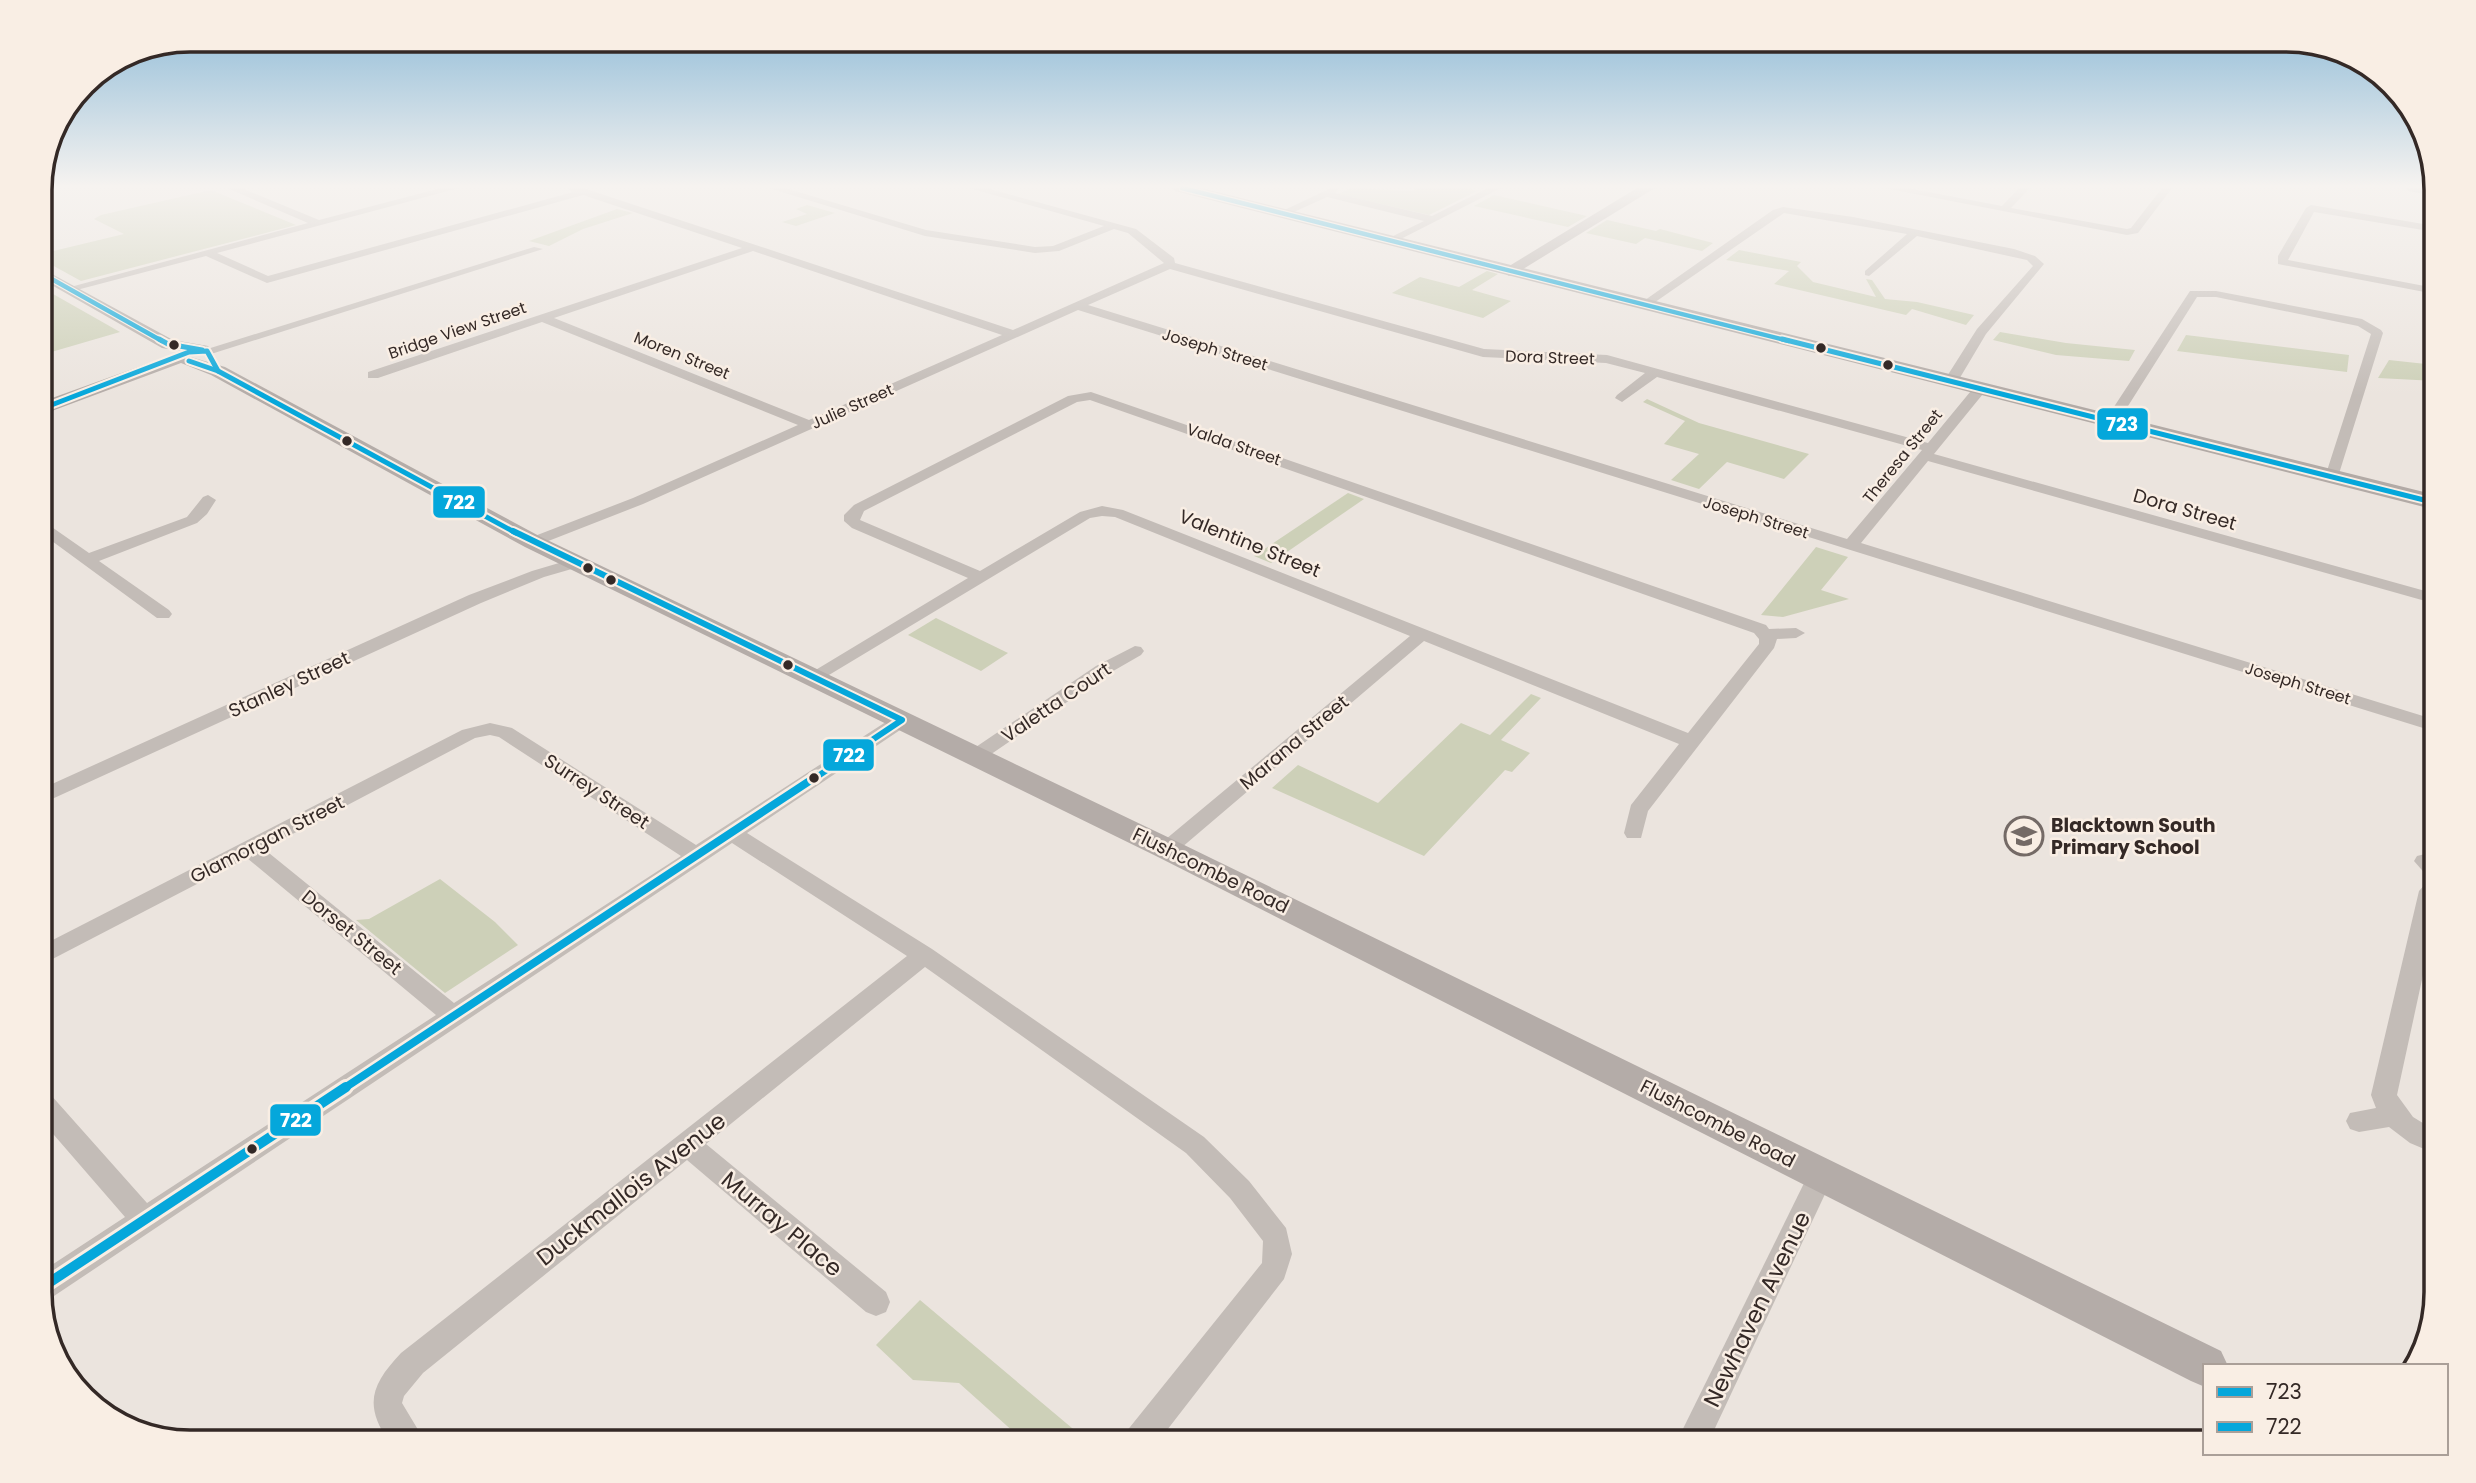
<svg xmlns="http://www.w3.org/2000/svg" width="2476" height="1483" viewBox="0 0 2476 1483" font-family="Poppins,sans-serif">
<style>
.green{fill:#cdd0b8}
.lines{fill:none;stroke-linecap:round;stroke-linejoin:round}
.street{fill:#c3bcb7;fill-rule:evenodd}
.secondary{fill:#b4aca8;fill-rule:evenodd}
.primary{fill:#b2aaa6;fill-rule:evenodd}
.bus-1-far1-casing{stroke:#f9eee4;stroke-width:7}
.bus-1-casing{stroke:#f9eee4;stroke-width:9}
.bus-2-far4-casing{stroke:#f9eee4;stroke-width:7}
.bus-2-far3-casing{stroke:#f9eee4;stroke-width:9}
.bus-2-far2-casing{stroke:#f9eee4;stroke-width:10}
.bus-2-far1-casing{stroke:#f9eee4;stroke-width:13}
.bus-2-casing{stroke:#f9eee4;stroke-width:16}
.bus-1-far1{stroke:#05a7db;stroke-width:4.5}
.bus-1{stroke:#05a7db;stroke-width:5}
.bus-2-far4{stroke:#05a7db;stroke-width:4.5}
.bus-2-far3{stroke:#05a7db;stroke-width:5}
.bus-2-far2{stroke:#05a7db;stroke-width:6}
.bus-2-far1{stroke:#05a7db;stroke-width:8}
.bus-2{stroke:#05a7db;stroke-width:10}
.bus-dot{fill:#342926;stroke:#f9eee4;stroke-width:2.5}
.labels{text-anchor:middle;stroke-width:5;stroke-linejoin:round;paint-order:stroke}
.far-street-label{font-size:16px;fill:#342926;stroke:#f9eee4}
.street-label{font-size:19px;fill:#342926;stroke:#f9eee4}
.poi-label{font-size:19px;font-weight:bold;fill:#342926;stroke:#f9eee4;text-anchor:start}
.near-street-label{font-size:23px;fill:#342926;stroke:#f9eee4}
.rim{fill:none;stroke:#342926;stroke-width:3.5}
.line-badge{stroke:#f9eee4;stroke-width:2.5}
.badge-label{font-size:19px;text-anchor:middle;font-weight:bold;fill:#fff}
</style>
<rect width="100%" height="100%" fill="#ebe4de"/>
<g class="green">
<path d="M1351,188L1412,191L1417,188H1465L1477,191L1429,215L1338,194Z"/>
<path d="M211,190L296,225L81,281L41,259V254L124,234L94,219L101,215Z"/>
<path d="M1494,195L1587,216L1568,227L1474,206Z"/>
<path d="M807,205L835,213L796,226L782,222L807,214L796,209Z"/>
<path d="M617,209L633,213L583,229L549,246L529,241Z"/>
<path d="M1607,220L1656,231L1660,229L1713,243L1702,251L1645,238L1636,244L1586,233Z"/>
<path d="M1739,250L1801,262L1797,266L1813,282L1876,297L1866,279L1872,280L1885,299L1917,302L1974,315L1966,325L1912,309L1906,315L1774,284L1789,271L1726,260Z"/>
<path d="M1487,271L1498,274L1472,290L1511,301L1483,318L1392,293L1420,277L1459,287Z"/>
<path d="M46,290L120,332L41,355V291Z"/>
<path d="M2000,332L2066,343L2135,350L2129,361L2056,355L1993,340Z"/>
<path d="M2186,335L2349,355L2347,372L2177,351Z"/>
<path d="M2389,360L2435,365L2436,381L2378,378Z"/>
<path d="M1647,399L1699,423L1809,454L1784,479L1727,462L1699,489L1671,480L1699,454L1664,444L1685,421L1643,402Z"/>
<path d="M1348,493L1364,499L1271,563L1254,556Z"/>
<path d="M1816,547L1848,557L1821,590L1849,599L1783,617L1761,615Z"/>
<path d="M936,618L1008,653L981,671L908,635Z"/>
<path d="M1531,694L1541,698L1501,740L1530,753L1512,772L1505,770L1424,856L1272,788L1298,765L1378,803L1461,723L1490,735Z"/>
<path d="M440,879L495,922L518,945L445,993L356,920L369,919Z"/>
<path d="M920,1300L1066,1423L1090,1443H1026L959,1383L913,1380L876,1345Z"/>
</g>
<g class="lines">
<g class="street">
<path d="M227,188H241L319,220L441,188H459L217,253L268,276L573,192L567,188H583L1013,330L1164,263L1128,233L1114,229L1059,251L1035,253L925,236L769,188H785L926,230L1035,247L1053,246L1104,226L969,188H986L1136,229L1174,258L1175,263L1484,349L1607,355L1928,443L1975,386L1980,385L1987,389L1934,454L2436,594V604L1928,461L1861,543L2436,720V732L1078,310L643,504L533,547L527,545L525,542L527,539L633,498L798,425L542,322L378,378H368V372L742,248L583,195L267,283L206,256L69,292L63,289L308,223ZM753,251L1002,335L809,420L554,318ZM1170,269L1483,357L1606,363L1645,373L1617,395L1615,398L1622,402L1657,377L1922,450L1847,539L1088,305Z"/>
<path d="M1331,188H1339L1335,193L1432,216L1488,188H1501L1391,244L1387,243V239L1424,221L1327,197L1285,216L1276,214Z"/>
<path d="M1884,188H1907L2002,206L2019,188H2030L2011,208L2127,229L2131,228L2162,188H2172L2138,233L2127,235Z"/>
<path d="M2311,205L2435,226V232L2314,212L2288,260L2435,288V294L2278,264V256L2306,208Z"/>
<path d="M1783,207L1853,217L2014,249L2035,256L2044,264L1986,334L1958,381L1951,385L1944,381L1977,329L2033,266L2027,260L1917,236L1869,276L1865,275V271L1907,234L1784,213L1648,307L1638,305L1773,210Z"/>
<path d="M534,247L543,249L211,354L207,355L201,351Z"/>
<path d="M2190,291H2216L2362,319L2381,330L2383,333L2337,480H2327L2325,477L2371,334L2358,326L2216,297H2197L2116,425H2106L2104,422Z"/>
<path d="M1091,392L1766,625L1769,629L1796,628L1805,633L1796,638L1777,639L1774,648L1648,811L1641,838H1627L1624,833L1631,805L1679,744L1424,641L1174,854L1167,856L1160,854L1156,849L1160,844L1410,636L1115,517L1102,516L1090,518L819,681L813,682L804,677L968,578L852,528L844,521V515L854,505L1068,396ZM1090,400L1754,633L1759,639V644L1688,733L1123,510L1102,506L1080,512L980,571L860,520L864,511L1077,402Z"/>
<path d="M208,495L216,500L207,514L197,523L99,561L169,610L172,614L169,618H157L41,533V521L46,523L89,553L187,517L203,497Z"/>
<path d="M576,558L584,563L582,566L544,577L481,603L41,804V789L469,595L532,571Z"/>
<path d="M1135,646L1141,647L1144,651L1141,655L1108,674L984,759H970L967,755L970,751L1096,666Z"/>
<path d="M902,714L909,716L911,720L909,724L747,833L932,949L1204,1137L1249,1181L1286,1228L1292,1254L1284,1279L1157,1443H1121L1126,1432L1262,1263L1263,1241L1230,1198L1186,1153L925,967L706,1144L886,1292L890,1302L886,1312L876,1316L866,1312L687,1160L423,1373L404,1396L402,1403L426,1443L389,1442C363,1404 372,1384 401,1353L907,956L732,843L51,1298L41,1301V1272L125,1217L41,1120V1092L50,1094L147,1203L436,1015L247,858L41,965V946L462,730L490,723L512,728L696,845L895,716ZM490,735L499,737L681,856L454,1003L264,849L475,738Z"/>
<path d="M2425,854L2436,859V915L2397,1095L2413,1117L2436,1131V1154L2410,1143L2389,1127L2359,1132L2350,1129L2346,1121L2350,1113L2376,1108L2371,1095L2419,891L2428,881L2434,879L2428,877L2414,861L2417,856Z"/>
<path d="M1821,1163L1830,1167L1834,1175L1708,1443H1676L1812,1167Z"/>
</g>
<g class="secondary">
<path d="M1637,188H1655L1515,274L1509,276L1501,271Z"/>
<path d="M2406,188H2435V196L2408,191Z"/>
<path d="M41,268L173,340L208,346L211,350L202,355L162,348L41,279Z"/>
<path d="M177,353L225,367L541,537L1178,842L2221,1351L2228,1366H2205V1387L2191,1381L1156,856L525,547L211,375L181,363L41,415V402Z"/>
</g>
<path class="primary" d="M1173,188H1201L2436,495V510L1175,191Z"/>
<defs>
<path id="bus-1-far1" d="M1182,188L1789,341"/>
<path id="bus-1" d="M1782,339L2436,503"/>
<path id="bus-2-far4" d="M41,273L162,341"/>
<g id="bus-2-far3">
<path d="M159,339L168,344L202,350"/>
<path d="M189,361L218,371L516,533"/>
<path d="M41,409L189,352L207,351L218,371"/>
</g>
<path id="bus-2-far2" d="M513,531L902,720L815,778"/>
<path id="bus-2-far1" d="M343,1089L817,776"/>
<path id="bus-2" d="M41,1288L346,1087"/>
</defs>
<use href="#bus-1-far1" class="bus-1-far1-casing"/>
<use href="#bus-1" class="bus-1-casing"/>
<use href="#bus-2-far4" class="bus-2-far4-casing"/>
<use href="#bus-2-far3" class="bus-2-far3-casing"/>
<use href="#bus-2-far2" class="bus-2-far2-casing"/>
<use href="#bus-2-far1" class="bus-2-far1-casing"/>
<use href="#bus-2" class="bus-2-casing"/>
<use href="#bus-1-far1" class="bus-1-far1"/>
<use href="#bus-1" class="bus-1"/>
<use href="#bus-2-far4" class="bus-2-far4"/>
<use href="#bus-2-far3" class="bus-2-far3"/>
<use href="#bus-2-far2" class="bus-2-far2"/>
<use href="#bus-2-far1" class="bus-2-far1"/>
<use href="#bus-2" class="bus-2"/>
</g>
<linearGradient id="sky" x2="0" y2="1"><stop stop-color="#89b8d6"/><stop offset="0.47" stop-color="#f6f3f0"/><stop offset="1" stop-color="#f6f3f0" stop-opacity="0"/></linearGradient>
<rect width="2476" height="396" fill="url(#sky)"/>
<defs>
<symbol id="school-ring" viewBox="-11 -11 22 22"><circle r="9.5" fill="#f9eee4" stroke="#746a66" stroke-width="1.5"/><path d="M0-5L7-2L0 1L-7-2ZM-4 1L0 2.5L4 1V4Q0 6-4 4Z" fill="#746a66"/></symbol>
</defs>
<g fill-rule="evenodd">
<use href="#school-ring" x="2002" y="814" width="44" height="44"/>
</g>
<g class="bus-dot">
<circle cx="174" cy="345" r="6"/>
<circle cx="1821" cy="348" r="6"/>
<circle cx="1888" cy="365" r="6"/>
<circle cx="347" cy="441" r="6"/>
<circle cx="588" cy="568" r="6"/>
<circle cx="611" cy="580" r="6"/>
<circle cx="788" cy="665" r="6"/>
<circle cx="814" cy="778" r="6"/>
<circle cx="252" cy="1149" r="6"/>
</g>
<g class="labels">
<g class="far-street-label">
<text transform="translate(457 330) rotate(-19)" y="6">Bridge View Street</text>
<text transform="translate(1215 349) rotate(17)" y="6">Joseph Street</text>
<text transform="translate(682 355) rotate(22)" y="6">Moren Street</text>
<text transform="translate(1550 357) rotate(2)" y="6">Dora Street</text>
<text transform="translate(852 406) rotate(-24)" y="6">Julie Street</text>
<text transform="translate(1234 444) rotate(19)" y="6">Valda Street</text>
<text transform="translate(1902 456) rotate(-51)" y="6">Theresa Street</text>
<text transform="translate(1756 517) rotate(17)" y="6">Joseph Street</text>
<text transform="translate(2298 683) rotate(17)" y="6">Joseph Street</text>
</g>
<g class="street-label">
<text transform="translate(2185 509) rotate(16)" y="7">Dora Street</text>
<text transform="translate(1250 543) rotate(22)" y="7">Valentine Street</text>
<text transform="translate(289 684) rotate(-25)" y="7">Stanley Street</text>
<text transform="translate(1056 702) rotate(-34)" y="7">Valetta Court</text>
<text transform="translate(1294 742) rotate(-40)" y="7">Marana Street</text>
<text transform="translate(597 791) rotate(33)" y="7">Surrey Street</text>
<text transform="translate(267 839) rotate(-27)" y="7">Glamorgan Street</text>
<text transform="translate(1211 870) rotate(26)" y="7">Flushcombe Road</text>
<text transform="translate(352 932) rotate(39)" y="7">Dorset Street</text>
<text transform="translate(1718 1123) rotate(27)" y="7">Flushcombe Road</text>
</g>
<g class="poi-label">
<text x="2051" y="832">Blacktown South<tspan x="2051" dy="22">Primary School</tspan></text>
</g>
<g class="near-street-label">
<text transform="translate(631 1189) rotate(-38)" y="8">Duckmallois Avenue</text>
<text transform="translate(782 1224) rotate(40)" y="8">Murray Place</text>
<text transform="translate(1757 1309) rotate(-64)" y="8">Newhaven Avenue</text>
</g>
</g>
<path d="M0 0H2476V1483H0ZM190 52H2286A138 138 0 0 1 2424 190V1292A138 138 0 0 1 2286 1430H190A138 138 0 0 1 52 1292V190A138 138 0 0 1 190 52Z" fill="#f9eee4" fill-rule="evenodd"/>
<path class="rim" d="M190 52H2286A138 138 0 0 1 2424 190V1292A138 138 0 0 1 2286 1430H190A138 138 0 0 1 52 1292V190A138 138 0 0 1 190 52Z"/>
<g class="line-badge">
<rect x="2096" y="407" width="53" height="34" rx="7" fill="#05a7db"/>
<rect x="432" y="485" width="54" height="34" rx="7" fill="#05a7db"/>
<rect x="822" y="738" width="53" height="34" rx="7" fill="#05a7db"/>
<rect x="269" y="1103" width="53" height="34" rx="7" fill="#05a7db"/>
</g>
<g class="badge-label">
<text x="2122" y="431">723</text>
<text x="459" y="509">722</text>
<text x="849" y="762">722</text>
<text x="296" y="1127">722</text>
</g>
<rect x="2203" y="1364" width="245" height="91" fill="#f9eee4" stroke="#aa9f98" stroke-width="2"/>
<rect x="2217" y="1387" width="35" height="10" fill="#05a7db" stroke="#aa9f98" stroke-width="2"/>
<text x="2266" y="1399" font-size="21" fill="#342926">723</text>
<rect x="2217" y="1422" width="35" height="10" fill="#05a7db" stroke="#aa9f98" stroke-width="2"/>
<text x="2266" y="1434" font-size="21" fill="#342926">722</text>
</svg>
